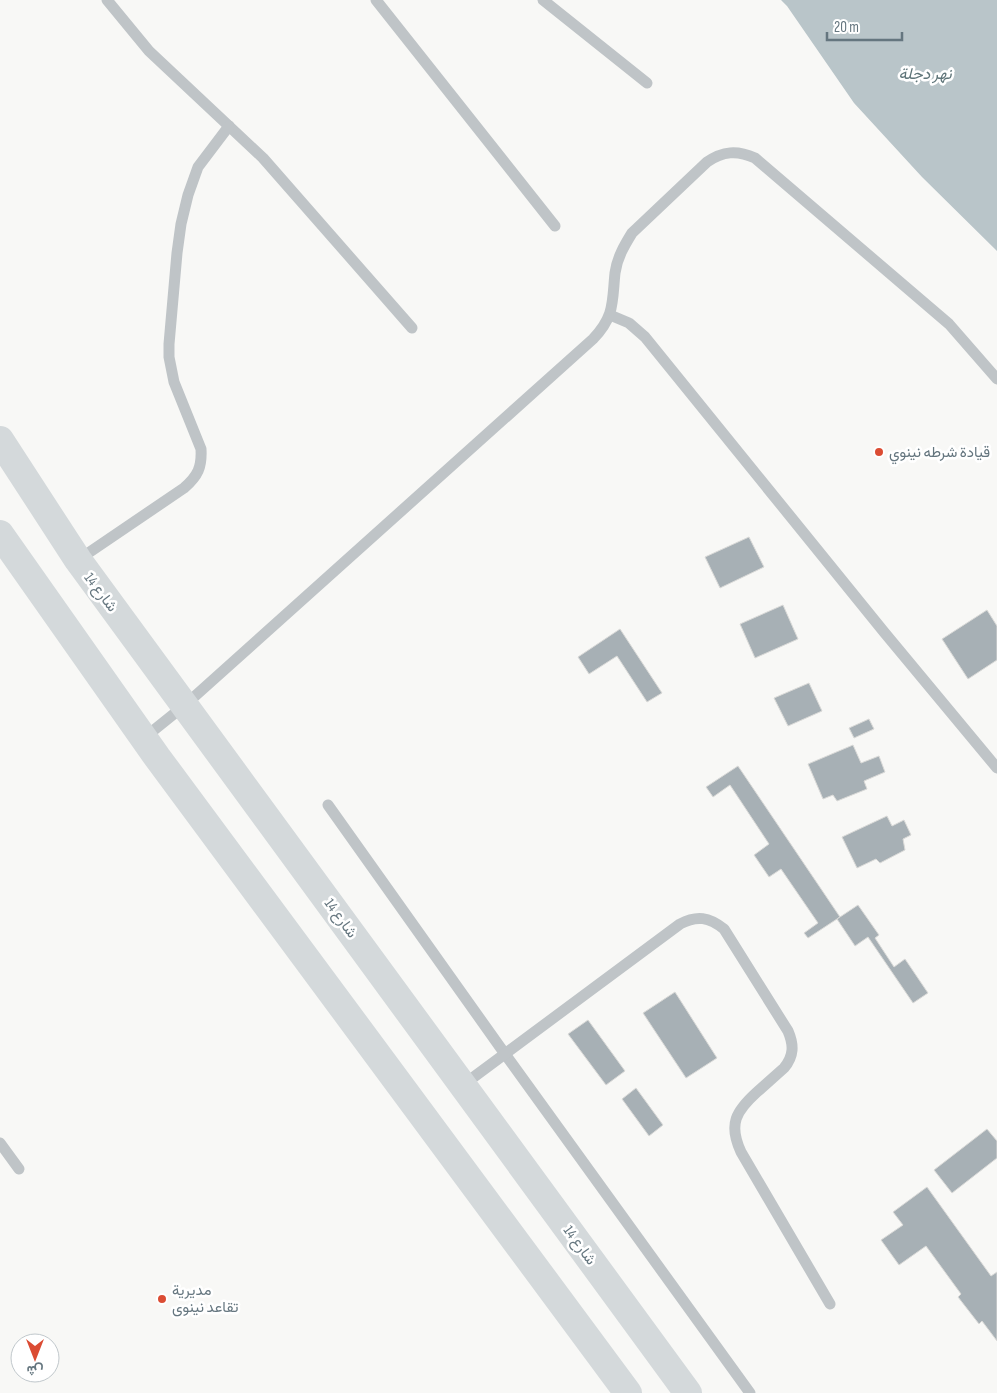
<svg xmlns="http://www.w3.org/2000/svg" width="997" height="1393" viewBox="0 0 997 1393" font-family="'Sofia Sans Condensed',Vazirmatn,sans-serif">
<style>
.water{fill:#b9c5c9}
.building{fill:#a7b0b5;stroke:#dadad8}
.lines{fill:none;stroke-linecap:round;stroke-linejoin:round}
.lane{stroke:#bfc4c7;stroke-width:11}
.secondary{stroke:#d4d9db;stroke-width:28}
.poi-dot{fill:#db4c33;stroke:#fff;stroke-width:2}
.labels{text-anchor:middle;stroke-width:5;stroke-linejoin:round;paint-order:stroke}
.poi-label{font-size:15px;fill:#65767f;stroke:#fff;text-anchor:start}
.street-label{font-size:15px;fill:#65767f;stroke:#fff}
.water-label{font-size:16px;font-style:italic;fill:#5f7579;stroke:#fff}
</style>
<rect width="100%" height="100%" fill="#f8f8f6"/>
<path class="water" d="M781,0H997V251L922,177L854,103L787,6Z"/>
<g class="building">
<path d="M749,537L764,567L720,588L705,557Z"/>
<path d="M783,605L798,639L755,658L740,624Z"/>
<path d="M987,610L997,626V660L968,679L942,639Z"/>
<path d="M620,629L662,693L647,702L617,656L589,674L578,657Z"/>
<path d="M809,683L822,711L788,726L774,698Z"/>
<path d="M869,719L874,729L854,738L849,728Z"/>
<path d="M853,745L861,763L879,756L885,772L864,781L867,789L837,801L833,795L823,799L808,764Z"/>
<path d="M738,766L840,917L808,938L804,933L818,923L781,869L769,877L754,855L769,844L730,785L713,797L706,787Z"/>
<path d="M887,816L892,826L904,820L911,835L903,839L905,850L880,863L876,859L857,868L842,837Z"/>
<path d="M858,905L879,935L875,938L894,967L905,959L928,993L913,1003L868,937L855,946L837,919Z"/>
<path d="M675,992L717,1058L686,1078L643,1013Z"/>
<path d="M588,1020L625,1071L606,1085L568,1034Z"/>
<path d="M636,1088L663,1125L649,1136L622,1099Z"/>
<path d="M987,1129L997,1141V1158L952,1193L934,1170Z"/>
<path d="M927,1187L991,1276L997,1272V1341L982,1321L979,1324L958,1297L961,1294L926,1246L899,1265L881,1240L903,1225L893,1212Z"/>
</g>
<g class="lines">
<g class="lane">
<path d="M107,0L149,51L263,158L412,328"/>
<path d="M376,0L555,226"/>
<path d="M543,0L647,83"/>
<path d="M610,315L629,323L645,337L884,632L997,768"/>
<path d="M78,560L184,488C198,476 202,467 201,449L174,382L169,357V344L177,253L181,224L188,195L198,167L229,126"/>
<path d="M144,738L185,705L593,339C615,316 612,302 615,273C617,258 624,246 632,233L707,162C723,151 737,150 755,158L949,324L997,379"/>
<path d="M328,805L505,1054L750,1393"/>
<path d="M463,1085L680,924C697,915 709,917 724,929L788,1031C794,1045 794,1056 784,1068C775,1076 766,1084 757,1092C736,1111 728,1124 741,1152L830,1304"/>
<path d="M0,1143L19,1169"/>
</g>
<g class="secondary">
<path d="M0,440L78,560L688,1393"/>
<path d="M0,534L157,757L628,1393"/>
</g>
</g>
<g class="poi-dot">
<circle cx="879" cy="452" r="5"/>
<circle cx="162" cy="1299" r="5"/>
</g>
<g class="labels">
<g class="poi-label">
<text x="889" y="457">قيادة شرطه نينوي</text>
<text x="172" y="1295">مديرية<tspan x="172" dy="17">تقاعد نينوى</tspan></text>
</g>
<g class="street-label">
<text transform="translate(101 592) rotate(53)" y="5">شارع 14</text>
<text transform="translate(341 918) rotate(54)" y="5">شارع 14</text>
<text transform="translate(580 1245) rotate(54)" y="5">شارع 14</text>
</g>
<g class="water-label">
<text x="925" y="79">نهر دجلة</text>
</g>
</g>
<g transform="translate(35 1358) rotate(180)"><circle r="24" fill="#ffffff" stroke="#c1c8cc"/>
<path d="M0-4L9 19L0 12L-9 19Z" fill="#db4c33"/>
<text y="-8" font-size="14" font-weight="bold" text-anchor="middle" fill="#65767f">ش</text>
</g>
<path d="M827 32v8h75v-8" fill="none" stroke="#65767f" stroke-width="2.5"/>
<text x="834" y="32" font-size="15" fill="#65767f" stroke="#ffffff" stroke-width="4" paint-order="stroke">20 m</text>
</svg>
